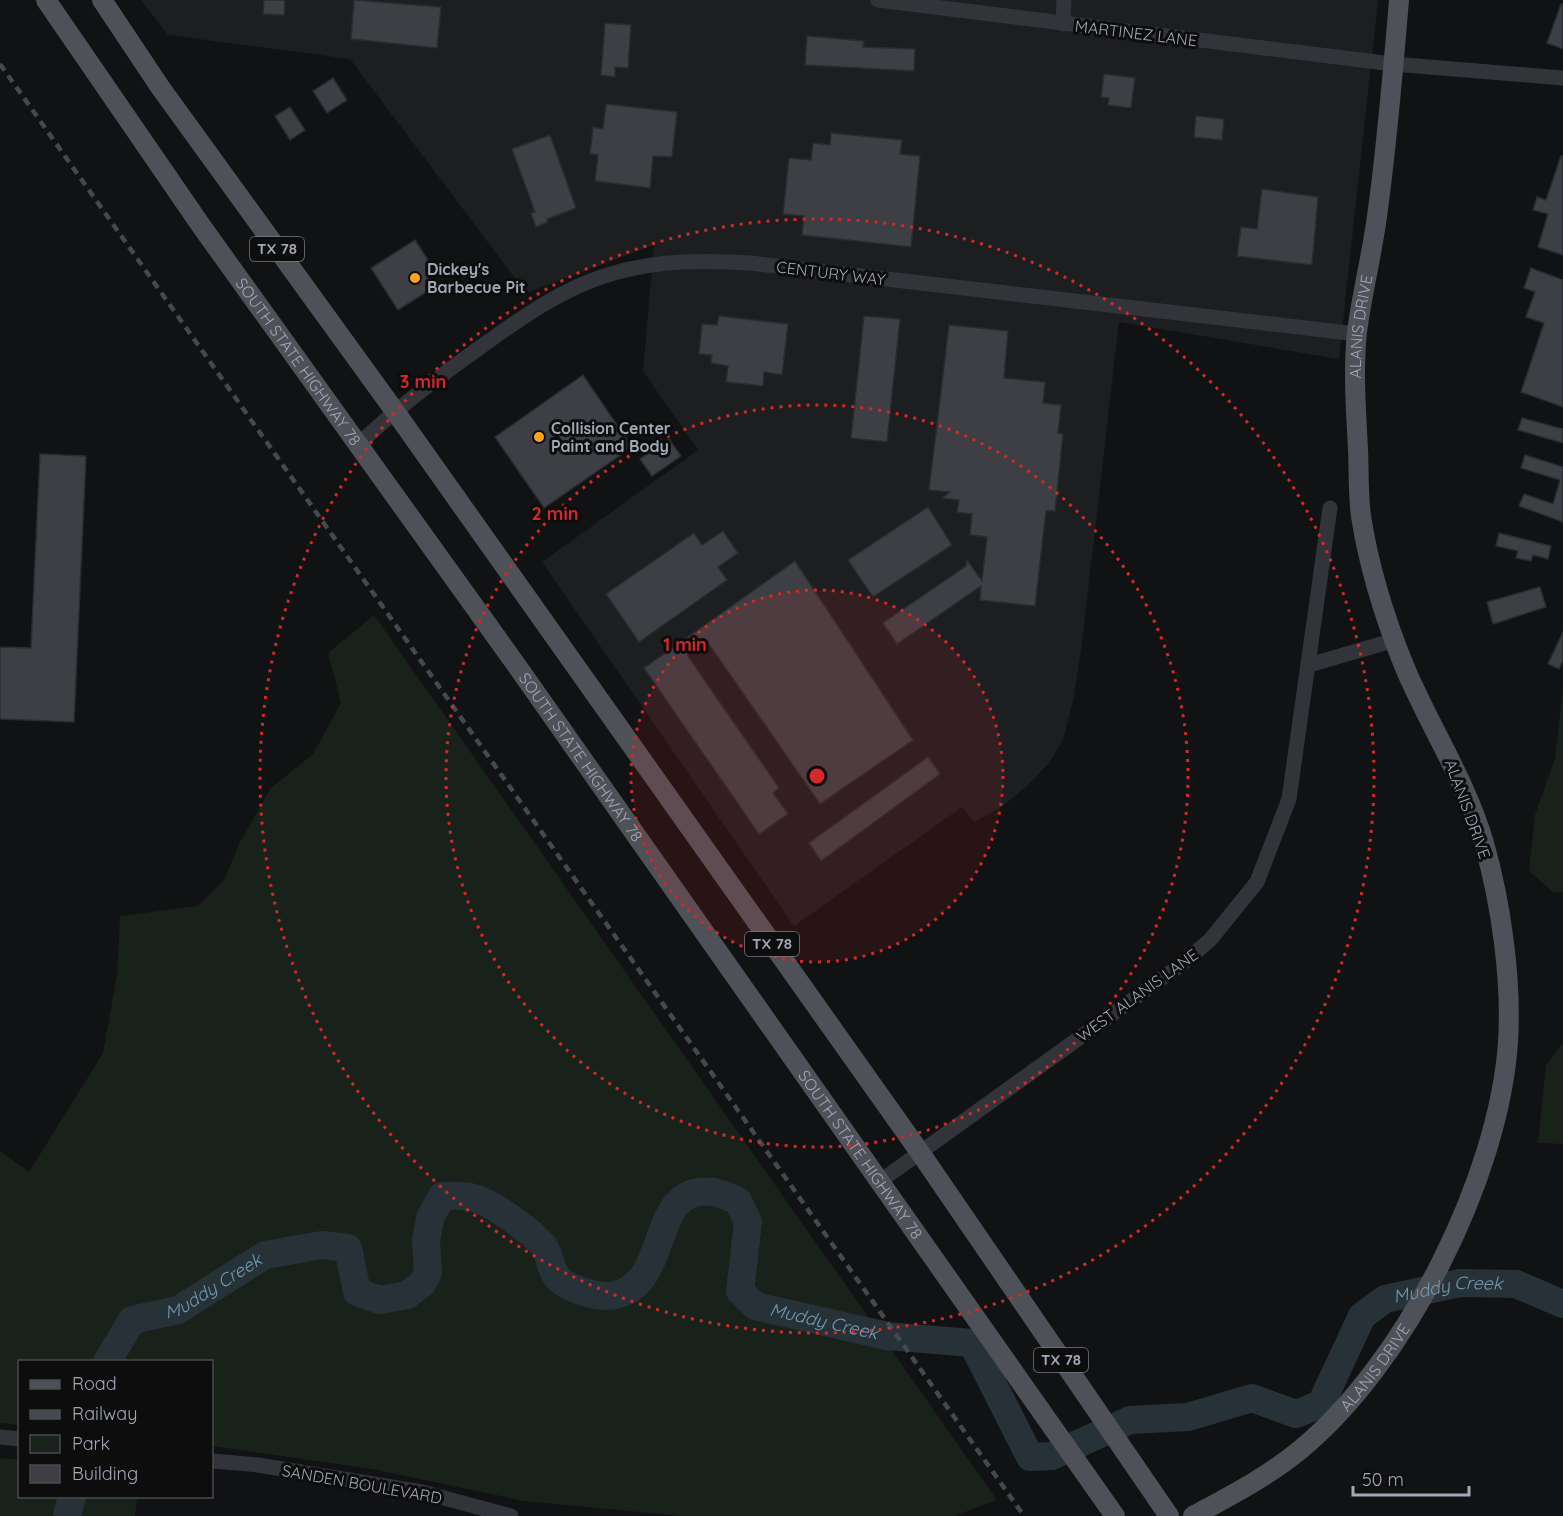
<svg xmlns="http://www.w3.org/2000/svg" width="1563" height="1516" viewBox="0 0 1563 1516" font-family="Quicksand,sans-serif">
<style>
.built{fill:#1d1e20}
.green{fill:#19221a}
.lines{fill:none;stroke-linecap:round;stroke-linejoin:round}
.river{stroke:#273238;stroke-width:28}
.building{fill:#3d3f44;stroke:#2b2c30;stroke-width:1.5}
.minor{stroke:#323439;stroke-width:15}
.major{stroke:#4e5158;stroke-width:20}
.rail{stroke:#45484e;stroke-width:4.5;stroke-dasharray:8 6;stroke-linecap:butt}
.ring{fill:none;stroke:#d62828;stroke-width:3;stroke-dasharray:3 6}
.poi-dot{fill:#ffa31e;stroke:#0d0d0e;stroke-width:2}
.labels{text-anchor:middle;stroke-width:6;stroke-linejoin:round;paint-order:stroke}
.shield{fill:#0d0d0e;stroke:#757a84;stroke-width:1.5}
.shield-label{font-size:15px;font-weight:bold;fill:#a1a9b6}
.street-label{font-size:16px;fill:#a1a9b6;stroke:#0d0d0e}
.poi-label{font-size:16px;font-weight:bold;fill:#a1a9b6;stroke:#0d0d0e;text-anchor:start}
.water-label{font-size:18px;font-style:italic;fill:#749bb5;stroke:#0d0d0e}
.centre{fill:#d62828;stroke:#0d0d0e;stroke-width:3}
.ring-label{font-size:18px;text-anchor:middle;font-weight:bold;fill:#d62828;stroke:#0d0d0e;stroke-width:6;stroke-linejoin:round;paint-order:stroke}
</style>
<rect width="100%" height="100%" fill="#111213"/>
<path class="built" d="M141,0H1378L1339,359L1119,322L1082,643L1073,701L1063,740L1049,763L1028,785L1003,806L974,822L962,807L794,926L542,562L698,450L643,371L654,245L526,293L350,59L168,35Z"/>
<g class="green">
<path d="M374,615L997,1500L954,1516H681L524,1501L372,1469L212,1446V1362H20L19,1425L0,1423V1151L29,1172L103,1053L117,975L120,916L198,906L224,880L239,844L270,789L313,754L341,703L328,653Z"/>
<path d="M1563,687V892L1554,893L1529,871L1535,815L1555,758Z"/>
<path d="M1563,1042V1144L1538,1143L1546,1065Z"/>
<path d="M0,1458L19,1460L20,1496L137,1497L135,1516H0Z"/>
</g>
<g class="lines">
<g class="river">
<path id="s1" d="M107,1362L132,1320L178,1310L265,1255L322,1245L348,1248L357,1292L380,1300L407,1295L422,1284L428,1273L426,1241L430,1218L442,1196C451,1196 461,1195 470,1197C489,1200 528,1229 542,1244C550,1252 549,1267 557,1277C567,1289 600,1299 616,1295C673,1281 647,1184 713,1192C721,1193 731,1198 738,1201L748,1222L740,1291L755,1306L887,1336L972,1343L1030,1457L1052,1456L1130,1420L1188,1417L1252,1398L1296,1414L1321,1404L1362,1316L1385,1299L1460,1283L1516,1284L1563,1304"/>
<path d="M67,1516L72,1496"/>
</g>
</g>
<g class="building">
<path d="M264,0H285L284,15L263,14Z"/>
<path d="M354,0L441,7L437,48L351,39Z"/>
<path d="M1561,4H1563V49L1547,43Z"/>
<path d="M605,23L631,25L628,68L615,67V77L601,75Z"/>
<path d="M807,36L864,41L863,47L915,49L914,71L805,65Z"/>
<path d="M1104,74L1135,78L1131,108L1108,105L1109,98L1101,97Z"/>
<path d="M333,78L347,100L327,113L313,91Z"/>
<path d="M606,104L677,112L672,157L653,156L650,188L595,181L598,155L590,154L593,127L603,129Z"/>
<path d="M290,107L305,130L290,140L275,116Z"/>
<path d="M1196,116L1224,119L1222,140L1194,137Z"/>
<path d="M831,133L902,140L900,154L920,156L911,247L802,235L804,216L783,214L789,158L811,160L813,143L830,145Z"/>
<path d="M550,135L576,208L547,219L548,222L536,227L531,213L535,212L512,149Z"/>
<path d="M1561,156H1563V255L1538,247L1548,214L1533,210L1537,197L1546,200Z"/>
<path d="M1262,189L1318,197L1312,265L1237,256L1241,227L1257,229Z"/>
<path d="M415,240L433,268L427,272L436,286L398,310L371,268Z"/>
<path d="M1531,268L1563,280V407L1521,392L1544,323L1526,317L1535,292L1524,288Z"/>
<path d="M719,316L788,324L782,375L764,372L763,386L726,382L728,366L711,363L712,355L699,354L702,324L717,325Z"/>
<path d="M864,316L900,319L887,442L851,438Z"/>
<path d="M949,325L1008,331L1004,378L1045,382L1043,403L1061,405L1058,433L1063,434L1055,511H1046L1035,606L980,600L981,586L897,644L883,623L966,566L967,560L982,581L987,537L970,535L972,514L957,512L959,500L942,498L950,492L929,490Z"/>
<path d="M583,375L632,447L544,508L495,437Z"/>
<path d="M1522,418L1563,429V443L1518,430Z"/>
<path d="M669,439L681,456L652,476L640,459Z"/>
<path d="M40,454L86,456L74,722L0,719V647L31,648Z"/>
<path d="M1525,455L1563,467V522L1519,506L1524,494L1553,504L1560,480L1521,468Z"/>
<path d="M928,507L952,545L873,597L848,560Z"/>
<path d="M723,531L738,553L718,567L727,580L639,642L606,594L694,533L702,545Z"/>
<path d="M1499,533L1551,546L1548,559L1533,555L1531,561L1516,558L1518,551L1496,546Z"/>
<path d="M795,561L913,740L820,804L707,641L687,655L779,788L773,793L788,814L759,834L644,668Z"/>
<path d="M1540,587L1546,607L1493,624L1487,602Z"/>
<path d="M1563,632V660L1559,669L1548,664Z"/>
<path d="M928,757L940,774L821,861L809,843Z"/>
</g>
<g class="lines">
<g class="minor">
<path d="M878,0L1393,64L1563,78"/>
<path d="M1063,24L1064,0"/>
<path d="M358,445C393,411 430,384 468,356C514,323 560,288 614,273C659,260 705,260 750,263L1357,334"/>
<path d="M1309,665L1395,640"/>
<path d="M879,1182L1182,964L1210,940L1257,882L1289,799L1330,508"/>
<path d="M0,1437L20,1439"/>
<path d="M212,1461L258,1465L422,1492L511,1516"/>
</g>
<g class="major">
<path id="s2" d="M46,0L202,227L517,666L1115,1516"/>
<path d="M102,0L160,87L394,410L919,1151L1169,1516"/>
<path id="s3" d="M1193,1516C1230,1496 1267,1477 1300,1450C1405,1364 1499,1178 1508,1042C1512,980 1501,903 1484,843C1466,781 1430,727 1405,668C1385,619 1369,568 1361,516C1358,494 1359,471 1358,449C1356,411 1353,370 1357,332C1362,293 1372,255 1377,216C1387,145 1393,72 1399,0"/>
</g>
<path class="rail" d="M0,64L1024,1516"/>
</g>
<circle cx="817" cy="776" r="186" fill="#d62828" fill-opacity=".12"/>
<g class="ring">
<circle cx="817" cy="776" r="186"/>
<circle cx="817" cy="776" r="371"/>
<circle cx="817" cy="776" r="557"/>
</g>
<g class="poi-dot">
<circle cx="415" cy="278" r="6"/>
<circle cx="539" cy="437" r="6"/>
</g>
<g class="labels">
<g class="shield">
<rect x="250" y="237" width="54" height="24" rx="4.5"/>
<rect x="745" y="932" width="54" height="24" rx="4.5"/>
<rect x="1034" y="1348" width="54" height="24" rx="4.5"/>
</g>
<g class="shield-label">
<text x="277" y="254">TX 78</text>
<text x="772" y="949">TX 78</text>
<text x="1061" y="1365">TX 78</text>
</g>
<g class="street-label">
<text transform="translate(1136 33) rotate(7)" y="6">MARTINEZ LANE</text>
<text transform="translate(831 273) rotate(7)" y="6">CENTURY WAY</text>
<text dy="6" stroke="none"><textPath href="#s3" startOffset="1336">ALANIS DRIVE</textPath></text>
<text dy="6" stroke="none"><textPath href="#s2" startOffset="441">SOUTH STATE HIGHWAY 78</textPath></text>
<text dy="6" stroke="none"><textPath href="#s2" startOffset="927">SOUTH STATE HIGHWAY 78</textPath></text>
<text transform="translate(1468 809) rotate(70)" y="6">ALANIS DRIVE</text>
<text transform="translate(1137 995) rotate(-36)" y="6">WEST ALANIS LANE</text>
<text dy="6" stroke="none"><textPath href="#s2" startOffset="1413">SOUTH STATE HIGHWAY 78</textPath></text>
<text dy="6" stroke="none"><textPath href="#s3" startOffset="238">ALANIS DRIVE</textPath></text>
<text transform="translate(362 1484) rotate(10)" y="6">SANDEN BOULEVARD</text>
</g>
<g class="poi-label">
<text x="427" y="275">Dickey's<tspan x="427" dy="18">Barbecue Pit</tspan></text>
<text x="551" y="434">Collision Center<tspan x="551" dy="18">Paint and Body</tspan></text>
</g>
<g class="water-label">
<text dy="6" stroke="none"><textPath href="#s1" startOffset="138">Muddy Creek</textPath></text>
<text dy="6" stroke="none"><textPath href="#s1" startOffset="1845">Muddy Creek</textPath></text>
<text dy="6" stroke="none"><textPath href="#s1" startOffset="1071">Muddy Creek</textPath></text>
</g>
</g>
<circle cx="817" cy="776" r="9" class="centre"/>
<g class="ring-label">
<text x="423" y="388">3 min</text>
<text x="555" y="520">2 min</text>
<text x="685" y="651">1 min</text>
</g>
<rect x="18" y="1360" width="195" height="138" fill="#0d0d0e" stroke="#484b51" stroke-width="1.5"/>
<rect x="30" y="1380" width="30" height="9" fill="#4e5158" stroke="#484b51" stroke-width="1.5"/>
<text x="72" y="1390" font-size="18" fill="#a1a9b6">Road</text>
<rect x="30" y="1410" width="30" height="9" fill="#45484e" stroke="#484b51" stroke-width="1.5"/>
<text x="72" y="1420" font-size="18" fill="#a1a9b6">Railway</text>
<rect x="30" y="1435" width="30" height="18" fill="#19221a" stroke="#484b51" stroke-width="1.5"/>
<text x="72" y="1450" font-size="18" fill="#a1a9b6">Park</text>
<rect x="30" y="1465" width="30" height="18" fill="#3d3f44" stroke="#484b51" stroke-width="1.5"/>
<text x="72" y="1480" font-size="18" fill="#a1a9b6">Building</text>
<path d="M1353 1486v9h116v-9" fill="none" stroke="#a1a9b6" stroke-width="3"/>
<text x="1362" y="1486" font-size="18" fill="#a1a9b6" stroke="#0d0d0e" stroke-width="4.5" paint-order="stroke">50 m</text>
</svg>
